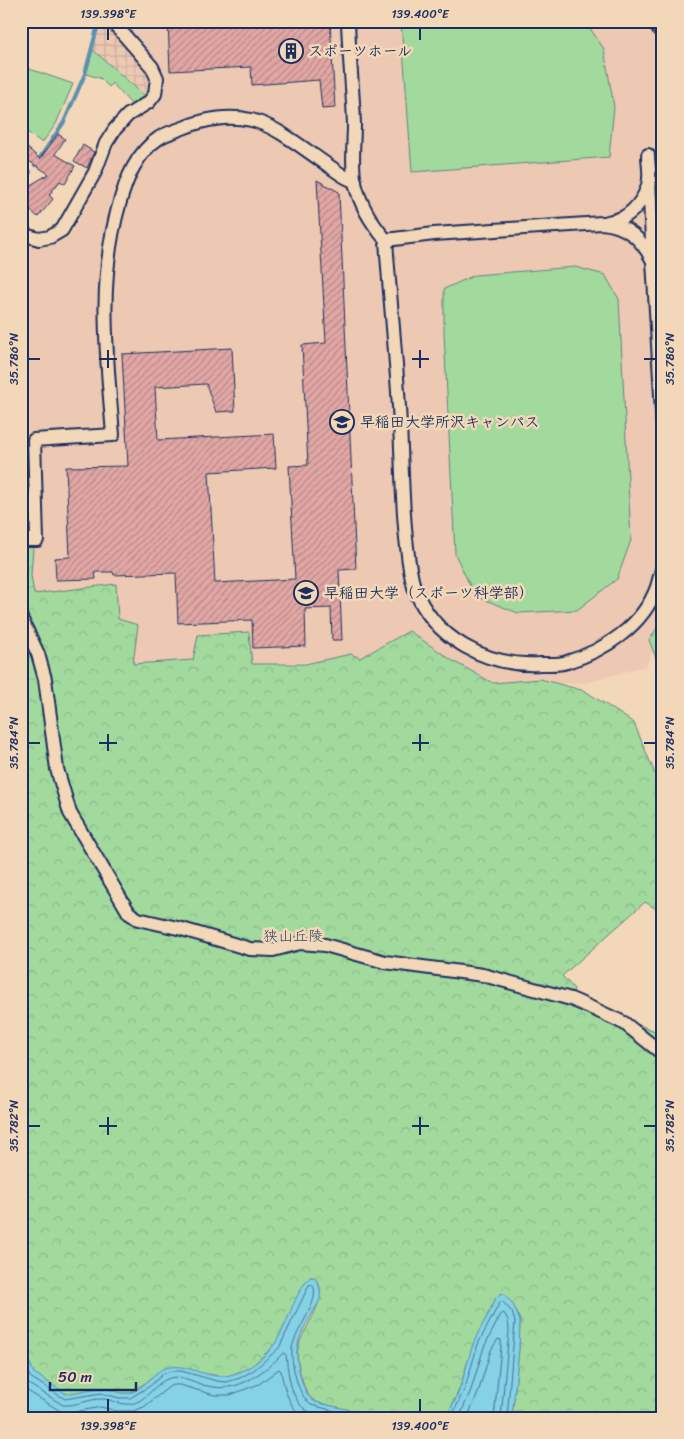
<svg xmlns="http://www.w3.org/2000/svg" width="684" height="1439" viewBox="0 0 684 1439" font-family="Sriracha,'Klee One',sans-serif">
<style>
.built{fill:#edc9b3}
.industrial{fill:url(#industrial-grid)}
.grass{fill:#a2da9e;stroke:#5e847e}
.forest{fill:url(#forest-crowns);stroke:#5e847e}
.water{fill:#85d1e5;stroke:#5b90af}
.lines{fill:none;stroke-linecap:round;stroke-linejoin:round}
.shore{stroke:#457094;stroke-width:1}
.stream{stroke:#5b90af;stroke-width:4}
.building{fill:url(#building-hatch);stroke:#1b2f5e}
.minor-casing{stroke:#1b2f5e;stroke-width:16}
.minor{stroke:#f2d7b9;stroke-width:12}
.ticks{fill:none;stroke:#1b2f5e;stroke-width:2}
.labels{text-anchor:middle;stroke-width:5;stroke-linejoin:round;paint-order:stroke}
.poi-label{font-size:15px;font-weight:bold;fill:#1b2f5e;stroke:#f2d7b9;text-anchor:start}
.park-label{font-size:15px;fill:#2f4968;stroke:#f2d7b9}
.neatline{fill:none;stroke:#1b2f5e;stroke-width:2}
.ticks-label{font-size:12px;text-anchor:middle;fill:#1b2f5e}
</style>
<defs>
<pattern id="industrial-grid" width="8" height="8" patternUnits="userSpaceOnUse" patternTransform="scale(1.25)"><rect width="8" height="8" fill="#edc9b3"/><path d="M0 4h8M4 0v8" fill="none" stroke="#cbad9c"/></pattern>
<pattern id="forest-crowns" width="20" height="18" patternUnits="userSpaceOnUse" patternTransform="scale(1.25)"><rect width="20" height="18" fill="#a2da9e"/><path d="M2 6a3 3 0 1 1 6 0M12 15a3 3 0 1 1 6 0" fill="none" stroke="#8bbb8a"/></pattern>
<pattern id="building-hatch" width="6" height="6" patternUnits="userSpaceOnUse" patternTransform="scale(1.25)"><rect width="6" height="6" fill="#e2a7a4"/><path d="M-1 1l2-2M0 6l6-6M5 7l2-2" fill="none" stroke="#b68889"/></pattern>
</defs>
<rect width="100%" height="100%" fill="#f2d7b9"/>
<filter id="ink" filterUnits="userSpaceOnUse"><feTurbulence type="fractalNoise" baseFrequency=".02" numOctaves="2"/><feDisplacementMap in="SourceGraphic" scale="10" xChannelSelector="R" yChannelSelector="G"/><feConvolveMatrix kernelMatrix="1 2 1 2 8 2 1 2 1" color-interpolation-filters="sRGB"/></filter>
<g filter="url(#ink)">
<path class="built" d="M118,21H639L663,47V628L646,666L585,683L502,684L418,657L55,673L21,598V242L43,247L69,237L104,173L120,132L157,106L160,77L151,53Z"/>
<path class="industrial" d="M101,21H105L148,72L151,77L150,90L146,97L93,50Z"/>
<g class="grass">
<path d="M401,21H585L604,49L614,107L609,157L412,172Z"/>
<path d="M93,50L146,97L133,106L112,83L109,87L100,78L86,74Z"/>
<path d="M21,66L73,84L56,124L42,143L21,127Z"/>
<path d="M575,267L605,275L619,299L631,540L617,579L577,610L518,613L475,596L455,554L444,334V289L475,275Z"/>
</g>
<g class="forest">
<path d="M21,460H27L33,548L31,575L34,594L116,584L118,619L138,625L133,664L193,660L198,635L249,632L252,664H305L351,654L360,658L409,631L453,661L493,683L540,679L585,691L634,723L663,793V913L645,902L562,976L574,989L571,999L663,1034V1418H512L519,1349L520,1321L516,1310L504,1294L496,1298L474,1342L460,1387L449,1413L444,1418H387L319,1403C310,1399 306,1393 303,1383C300,1373 296,1359 298,1348C301,1329 335,1293 313,1277H310L305,1283L275,1345L251,1367L226,1377L207,1374L156,1373L147,1382L129,1393H120L101,1388L66,1394L34,1373L21,1343Z"/>
<path d="M663,619V676L649,640Z"/>
</g>
<g class="water">
<path d="M310,1277L315,1278C320,1285 321,1292 320,1300C312,1315 299,1332 297,1349C296,1361 302,1393 312,1400C313,1401 319,1403 319,1403L387,1418H21V1343L34,1373L66,1394C77,1392 89,1389 100,1388C110,1387 119,1395 129,1393C146,1389 153,1369 170,1367C184,1365 194,1371 207,1374C230,1381 251,1369 268,1352C288,1332 290,1298 310,1277Z"/>
<path d="M501,1293L504,1294L513,1304L520,1321L519,1349L512,1418H444C461,1398 465,1368 473,1344C479,1328 490,1314 496,1298Z"/>
</g>
<g class="lines">
<g class="shore">
<path d="M21,1356L30,1377L65,1399L101,1393L119,1398H130L150,1386L164,1373L173,1371H181L217,1381L227,1382L240,1378L254,1370L279,1348L309,1285L312,1284C323,1298 295,1330 292,1348C291,1358 294,1372 297,1382C300,1391 304,1399 311,1405L363,1418"/>
<path d="M21,1373L27,1383L63,1405C76,1406 89,1399 101,1399C115,1399 124,1409 139,1401C150,1395 158,1381 170,1378C181,1375 192,1381 203,1385C232,1393 251,1381 273,1363C277,1360 280,1355 284,1353L286,1355C288,1372 290,1399 306,1410C314,1415 325,1416 333,1418"/>
<path d="M21,1387L62,1412L69,1413L101,1407L117,1411H133L144,1407L170,1386L174,1385H180L214,1395H230L259,1384L279,1369L281,1371C284,1388 289,1409 305,1418"/>
<path d="M451,1418L465,1388L478,1344L500,1302L502,1301L512,1312L515,1322L507,1418"/>
<path d="M459,1418L471,1390L484,1347L501,1314L504,1313L508,1320L509,1331L501,1418"/>
<path d="M467,1418L478,1393L491,1350L498,1339L501,1340V1347L494,1418"/>
</g>
<g class="stream">
<path d="M35,165L64,122L85,74L99,21"/>
<path d="M21,185L30,172"/>
</g>
</g>
<g class="building">
<path d="M168,21H330L335,108L322,109L319,80L252,85L251,67L170,71Z"/>
<path d="M58,134L65,139L55,154L75,166L65,184L60,181L49,195L53,199L38,217L24,205L30,199L22,190L49,174L21,156V142L40,159Z"/>
<path d="M83,145L94,152L87,168L74,161Z"/>
<path d="M317,180L339,192L356,569L339,570L342,640H332L331,608L305,609L306,646L253,648L252,620L178,623L176,573L114,575L113,572H95L96,579L56,580L55,558L70,557L66,467L128,466L122,354L232,348L235,411L216,412L206,384L155,387L158,440L274,434L276,468L209,472L215,583L295,579L289,466L308,465L302,345L326,343Z"/>
</g>
<g class="lines">
<defs>
<g id="minor">
<path d="M348,21C349,56 353,90 354,125C354,142 351,167 355,183C360,204 372,224 386,240C390,301 397,363 400,425C402,463 402,501 406,538C408,555 409,571 414,587C433,639 487,667 541,664C549,664 559,665 567,662C604,651 643,626 657,587C659,580 661,573 663,566"/>
<path d="M652,21L663,34"/>
<path d="M605,223C611,221 618,220 624,217C636,210 648,194 649,179C650,171 648,163 648,155"/>
<path d="M21,234L39,239L50,237L62,230L95,172L106,143L115,129L128,115L149,102L155,94L157,78L152,67L112,21"/>
<path d="M386,240L434,234L602,223C628,225 642,240 653,261L649,179"/>
<path d="M663,261H653L663,429"/>
<path d="M21,540H37L34,440L113,435C107,356 97,283 119,205C126,180 136,153 159,138C166,133 176,131 183,128C204,119 229,115 251,120C276,125 309,153 332,168C339,173 346,179 355,181"/>
<path d="M21,618L38,654L45,679L57,769L70,813L129,913L138,919L182,929L250,949L273,950L300,943L325,945L385,962L483,975L571,999L596,1010L624,1023L663,1054"/>
</g>
</defs>
<use href="#minor" class="minor-casing"/>
<use href="#minor" class="minor"/>
</g>
</g>
<path class="ticks" d="M108,28V40M420,28V40M108,350V368M420,350V368M28,359H40M99,359H117M412,359H429M644,359H656M108,734V751M420,734V751M28,743H40M99,743H117M412,743H429M644,743H656M108,1117V1135M420,1117V1135M28,1126H40M99,1126H117M412,1126H429M644,1126H656M108,1399V1412M420,1399V1412"/>
<defs>
<symbol id="building-ring" viewBox="-11 -11 22 22"><circle r="9.5" fill="#f2d7b9" stroke="#1b2f5e" stroke-width="1.5"/><path d="M-4-6H4V6H1V3H-1V6H-4ZM-2.5-4.3h1.7v1.8h-1.7ZM.8-4.3h1.7v1.8H.8ZM-2.5-1h1.7V.8h-1.7ZM.8-1h1.7V.8H.8Z" fill="#1b2f5e"/></symbol>
<symbol id="university-ring" viewBox="-11 -11 22 22"><circle r="9.5" fill="#f2d7b9" stroke="#1b2f5e" stroke-width="1.5"/><path d="M0-5L7-2L0 1L-7-2ZM-4 1L0 2.5L4 1V4Q0 6-4 4Z" fill="#1b2f5e"/></symbol>
</defs>
<g fill-rule="evenodd">
<use href="#building-ring" x="277" y="37" width="28" height="28"/>
<use href="#university-ring" x="328" y="408" width="28" height="28"/>
<use href="#university-ring" x="292" y="579" width="28" height="28"/>
</g>
<g class="labels">
<g class="poi-label">
<text x="308" y="56">スポーツホール</text>
<text x="360" y="427">早稲田大学所沢キャンパス</text>
<text x="324" y="598">早稲田大学（スポーツ科学部）</text>
</g>
<g class="park-label">
<text x="293" y="941">狭山丘陵</text>
</g>
</g>
<rect width="684" height="1439" fill="none" stroke="#f2d7b9" stroke-width="55"/>
<path d="M50 1382v8h86v-8" fill="none" stroke="#1b2f5e" stroke-width="2.5"/>
<text x="58" y="1382" font-size="15" fill="#1b2f5e" stroke="#f2d7b9" stroke-width="4" paint-order="stroke">50 m</text>
<rect x="28" y="28" width="628" height="1384" class="neatline"/>
<g class="ticks-label">
<text x="108" y="18">139.398°E</text>
<text x="420" y="18">139.400°E</text>
<text transform="translate(14 359) rotate(-90)" y="4">35.786°N</text>
<text transform="translate(670 359) rotate(-90)" y="4">35.786°N</text>
<text transform="translate(14 743) rotate(-90)" y="4">35.784°N</text>
<text transform="translate(670 743) rotate(-90)" y="4">35.784°N</text>
<text transform="translate(14 1126) rotate(-90)" y="4">35.782°N</text>
<text transform="translate(670 1126) rotate(-90)" y="4">35.782°N</text>
<text x="108" y="1430">139.398°E</text>
<text x="420" y="1430">139.400°E</text>
</g>
</svg>
